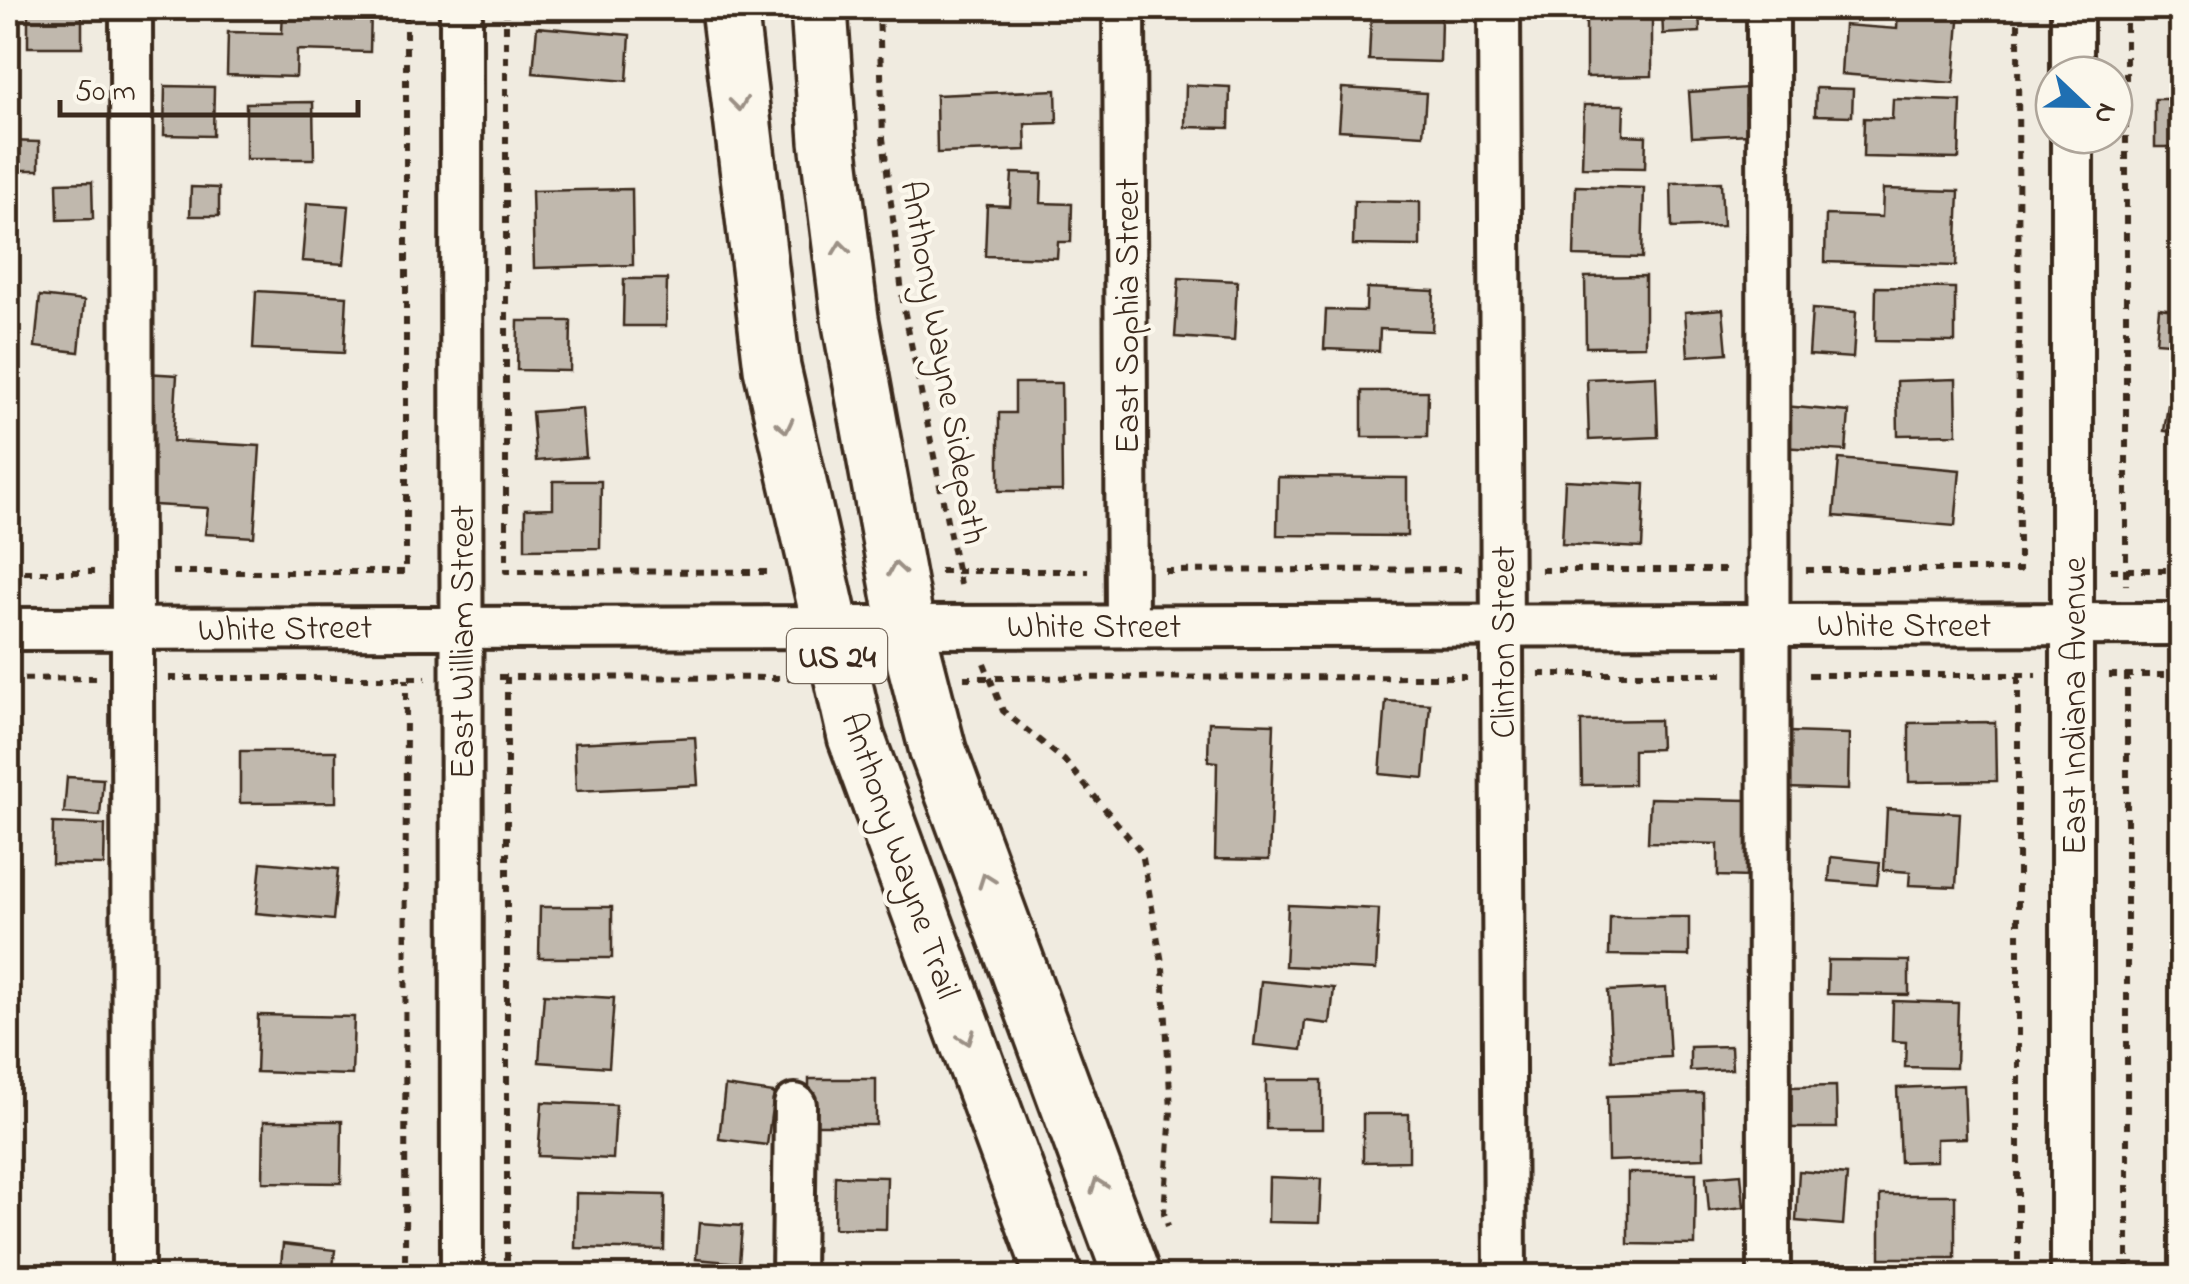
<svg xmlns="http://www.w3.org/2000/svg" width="2189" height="1284" viewBox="0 0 2189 1284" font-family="'Indie Flower',sans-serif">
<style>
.building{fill:#c0b8ad;stroke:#3b2a1e;stroke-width:2.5}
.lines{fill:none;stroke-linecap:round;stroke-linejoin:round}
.minor-casing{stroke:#3b2a1e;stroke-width:48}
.highway-casing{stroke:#3b2a1e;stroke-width:62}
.path{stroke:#3b2a1e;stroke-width:6;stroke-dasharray:8 8;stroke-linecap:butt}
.minor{stroke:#fbf7ec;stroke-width:40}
.highway{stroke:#fbf7ec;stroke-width:55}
.oneway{stroke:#9b9085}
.labels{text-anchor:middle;stroke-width:9;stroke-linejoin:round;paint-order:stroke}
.shield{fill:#fbf7ec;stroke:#75685c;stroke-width:2.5}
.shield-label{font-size:32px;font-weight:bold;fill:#3b2a1e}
.street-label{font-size:35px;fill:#3b2a1e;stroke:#fbf7ec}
</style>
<rect width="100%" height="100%" fill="#f0ebe0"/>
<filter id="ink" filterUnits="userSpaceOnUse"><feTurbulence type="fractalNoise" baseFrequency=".01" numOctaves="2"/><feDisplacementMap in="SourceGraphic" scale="20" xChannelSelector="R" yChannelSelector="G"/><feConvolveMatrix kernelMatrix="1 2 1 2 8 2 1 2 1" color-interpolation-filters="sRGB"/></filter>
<g filter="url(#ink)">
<g class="building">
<rect x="28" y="8" width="54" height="39"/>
<path d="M283,8H371L370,52L297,50L296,77L227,75L228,32L282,33Z"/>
<path d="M1662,8H1699L1700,32L1663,34Z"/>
<path d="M1898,8H1960L1954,83L1841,74L1844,25L1897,29Z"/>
<path d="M1371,15L1441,17L1440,62L1369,60Z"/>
<path d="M1652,16V76L1586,77V17Z"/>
<path d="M537,27L630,35L627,81L533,73Z"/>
<path d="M1186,85L1230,87L1229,128L1185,127Z"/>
<path d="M165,86L214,87L213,136L164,135Z"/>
<path d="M1342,88L1426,93L1423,135L1339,130Z"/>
<path d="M1747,88L1749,134L1692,137L1689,92Z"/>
<path d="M1816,88L1853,89L1852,116L1815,115Z"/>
<path d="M1056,90L1057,123L1025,124L1026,150L937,153L936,95Z"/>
<path d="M1893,99L1961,101L1959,159L1863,157L1864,118L1892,119Z"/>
<rect x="2155" y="99" width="27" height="48"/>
<path d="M313,102L314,159H246V103Z"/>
<path d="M1584,105H1624L1623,135L1646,136L1645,168L1582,167Z"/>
<path d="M8,141L39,142V170H8Z"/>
<path d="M1012,173L1042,174L1041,203L1072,204L1071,242H1058L1057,258L985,256L987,205L1010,206Z"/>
<path d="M92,182L93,219L58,220L57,183Z"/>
<path d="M1721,182L1723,226L1672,228L1671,183Z"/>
<path d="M1576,186L1644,188L1642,258L1574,256Z"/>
<path d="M191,187L219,188V216H190Z"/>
<path d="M632,189L633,265L534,268L532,191Z"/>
<path d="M1883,189L1959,191L1956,266L1825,262L1826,215L1882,217Z"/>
<path d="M1354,201L1420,202V246L1353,245Z"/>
<path d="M307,203L349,206L344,264L302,261Z"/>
<path d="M1645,276V346L1586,347L1585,277Z"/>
<path d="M1179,278L1237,281L1234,341L1175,337Z"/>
<path d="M624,279H667L666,326H623Z"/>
<path d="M1876,287L1955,288V342L1875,341Z"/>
<path d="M1367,288L1434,291L1432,331L1380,329L1379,351L1324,349L1326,310L1366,311Z"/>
<path d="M256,291L347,296L344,353L253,349Z"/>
<path d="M40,296L84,301L79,352L35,347Z"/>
<path d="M2159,308L2182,311V344L2156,342Z"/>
<path d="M1723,309L1727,353L1688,356L1685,312Z"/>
<path d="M1812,309L1856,312L1853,358L1809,355Z"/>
<path d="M518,321H571L570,371L517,370Z"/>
<path d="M2174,367L2182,368V433L2164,431Z"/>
<path d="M144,373L177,375L173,441L260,446L254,537L205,534L208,508L136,504Z"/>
<path d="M1656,376L1658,437L1589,440L1587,379Z"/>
<path d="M1956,379L1957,434L1898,435L1897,381Z"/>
<path d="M1015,383H1061L1062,491H999V413H1015Z"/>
<path d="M1362,391H1428L1427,437H1362Z"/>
<path d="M1784,406L1849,412L1846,451L1781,447Z"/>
<path d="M582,408L586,457L536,461L532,412Z"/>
<path d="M1839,459L1960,470L1955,526L1834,516Z"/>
<path d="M2179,469H2182V531H2176Z"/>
<path d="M1278,477L1407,478V536L1277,535Z"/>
<path d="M1565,480L1645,484L1642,548L1562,544Z"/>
<path d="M553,481H601L600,548L525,549V509L553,508Z"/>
<path d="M1386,701L1430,704L1424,778L1380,774Z"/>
<path d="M1659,720L1660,749L1633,750V784L1582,785L1581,721Z"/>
<path d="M1209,722L1274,724L1269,860L1215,859L1217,762L1208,761Z"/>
<path d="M1995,722L1996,781L1909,782V723Z"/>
<path d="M1788,732L1849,734L1848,790L1787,788Z"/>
<path d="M695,737L698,785L576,791L574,743Z"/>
<path d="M240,751H336V802L240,803Z"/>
<path d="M67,777L103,779L100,816L64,813Z"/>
<path d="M1650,798L1750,800L1749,877L1718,876V844L1648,842Z"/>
<path d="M1887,809L1960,813L1956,887L1909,885L1910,872L1884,870Z"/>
<path d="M53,823L105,825L104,865L52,864Z"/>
<path d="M1831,857L1880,862L1877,885L1829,881Z"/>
<path d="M261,862L338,869L333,920L256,913Z"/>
<path d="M1288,905L1379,909L1376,970L1285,966Z"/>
<path d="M540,907H612V958H539Z"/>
<path d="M1610,917H1689V956L1609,955Z"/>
<path d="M1828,960L1909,961V995L1827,994Z"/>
<path d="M1261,981L1334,988L1330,1024L1305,1021L1302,1050L1254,1045Z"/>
<path d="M1666,988L1670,1057L1612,1060L1608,991Z"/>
<path d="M544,994L614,998L609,1067L539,1062Z"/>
<path d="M1893,1001L1958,1003L1956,1068L1905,1067L1906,1042L1892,1041Z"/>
<path d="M258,1015L354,1017L352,1075L256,1072Z"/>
<path d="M1731,1046L1732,1069L1690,1071V1047Z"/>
<rect x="809" y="1079" width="67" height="46"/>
<rect x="1266" y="1080" width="56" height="49"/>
<path d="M1964,1085L1966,1138L1936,1139V1161L1900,1162L1897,1088Z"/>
<path d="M725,1086L774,1093L767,1145L719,1139Z"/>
<path d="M1836,1086L1837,1128H1792L1791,1087Z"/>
<path d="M1703,1093L1704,1158L1608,1161L1607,1096Z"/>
<path d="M542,1102L616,1105L613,1159L538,1156Z"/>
<path d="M1363,1114H1409V1161L1363,1162Z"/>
<path d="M264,1121H342L341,1183L263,1182Z"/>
<path d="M1799,1171L1847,1175L1843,1225L1796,1221Z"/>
<path d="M1628,1173H1696L1695,1245L1628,1244Z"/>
<path d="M1741,1174L1744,1207L1709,1211L1706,1177Z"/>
<path d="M835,1176L887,1177L886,1229L834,1228Z"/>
<path d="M1269,1177L1321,1179L1319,1223L1268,1222Z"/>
<path d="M576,1193L665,1195L664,1250L575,1248Z"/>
<rect x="1880" y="1195" width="75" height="63"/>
<path d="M699,1223L742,1226L739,1263L696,1259Z"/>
<path d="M283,1244L335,1250L332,1276H280Z"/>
<path d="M852,1273L910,1275V1276H852Z"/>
</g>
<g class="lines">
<defs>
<g id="minor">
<path d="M131,8L133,1276"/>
<path d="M461,8L462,1276"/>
<path d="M1124,8L1127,624"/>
<path d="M1499,8L1505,1276"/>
<path d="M1768,8L1769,1276"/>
<path d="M2072,8V75"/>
<path d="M8,629L2182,624"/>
<path d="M793,1276L795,1105"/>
<path d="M2072,1276V135"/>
</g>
<g id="highway">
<path d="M729,8L772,368L856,737L1054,1276"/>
<path d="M819,8L828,141L850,318L906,626L938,751L1132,1276"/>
</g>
</defs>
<use href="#minor" class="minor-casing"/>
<use href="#highway" class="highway-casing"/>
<g class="path">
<path d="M506,8V571L774,572"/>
<path d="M879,8L883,138L904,309L961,589"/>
<path d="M2126,8V585"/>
<path d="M1541,570H1733"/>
<path d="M1806,570H2019L2018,8"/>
<path d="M2110,570H2182"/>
<path d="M940,571H1088"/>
<path d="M1165,571L1463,569"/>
<path d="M8,572H94"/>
<path d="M172,572H406V8"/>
<path d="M984,663L1003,711L1064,760L1142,853L1163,968L1171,1111L1164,1213L1168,1226"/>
<path d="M2127,673V1276"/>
<path d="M1539,674H1731"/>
<path d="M1809,675H2036"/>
<path d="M2109,675H2182"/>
<path d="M2018,676V1276"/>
<path d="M499,677L796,678"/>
<path d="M169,678H426"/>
<path d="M964,678L1466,677"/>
<path d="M8,679L96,678"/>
<path d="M405,1276L406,679"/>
<path d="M507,1276V677"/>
</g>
<use href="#minor" class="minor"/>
<use href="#highway" class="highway"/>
</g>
<defs><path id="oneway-chevron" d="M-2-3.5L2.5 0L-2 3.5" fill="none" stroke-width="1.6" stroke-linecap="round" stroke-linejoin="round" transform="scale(2.5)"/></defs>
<g class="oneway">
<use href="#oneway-chevron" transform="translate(739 104) rotate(83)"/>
<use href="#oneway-chevron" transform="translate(841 248) rotate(-97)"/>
<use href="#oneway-chevron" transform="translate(785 426) rotate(77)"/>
<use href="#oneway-chevron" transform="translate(896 569) rotate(-99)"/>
<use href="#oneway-chevron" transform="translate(986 880) rotate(-110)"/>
<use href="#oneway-chevron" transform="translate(967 1038) rotate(70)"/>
<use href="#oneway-chevron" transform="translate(1098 1185) rotate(-110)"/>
</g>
</g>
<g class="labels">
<rect class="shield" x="787" y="629" width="100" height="54" rx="8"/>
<g class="shield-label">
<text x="837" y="667">US 24</text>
</g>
<g class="street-label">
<text transform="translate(1126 316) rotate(-90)" y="12">East Sophia Street</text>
<text transform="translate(945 362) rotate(80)" y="12">Anthony Wayne Sidepath</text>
<text x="1904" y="636">White Street</text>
<text x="1094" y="637">White Street</text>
<text transform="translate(285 627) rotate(-1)" y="12">White Street</text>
<text transform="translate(461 642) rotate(-90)" y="12">East William Street</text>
<text transform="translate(1502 642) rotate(-90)" y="12">Clinton Street</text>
<text transform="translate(2073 706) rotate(-90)" y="12">East Indiana Avenue</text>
<text transform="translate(902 855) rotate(71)" y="12">Anthony Wayne Trail</text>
</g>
</g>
<rect width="2189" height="1284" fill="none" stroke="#fbf7ec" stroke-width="40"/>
<rect x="20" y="20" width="2149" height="1244" fill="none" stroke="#3b2a1e" stroke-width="4" filter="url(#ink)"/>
<g transform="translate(2084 105) rotate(112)"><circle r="48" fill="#fbf7ec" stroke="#aea59a" stroke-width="2.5"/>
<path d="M0-8L18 38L0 25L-18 38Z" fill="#1f6fb2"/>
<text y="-15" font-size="28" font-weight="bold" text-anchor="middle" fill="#3b2a1e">N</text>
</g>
<path d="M60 100v15h298v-15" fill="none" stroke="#3b2a1e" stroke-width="5"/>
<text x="75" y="100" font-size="30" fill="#3b2a1e" stroke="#fbf7ec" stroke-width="8" paint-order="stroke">50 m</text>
</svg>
